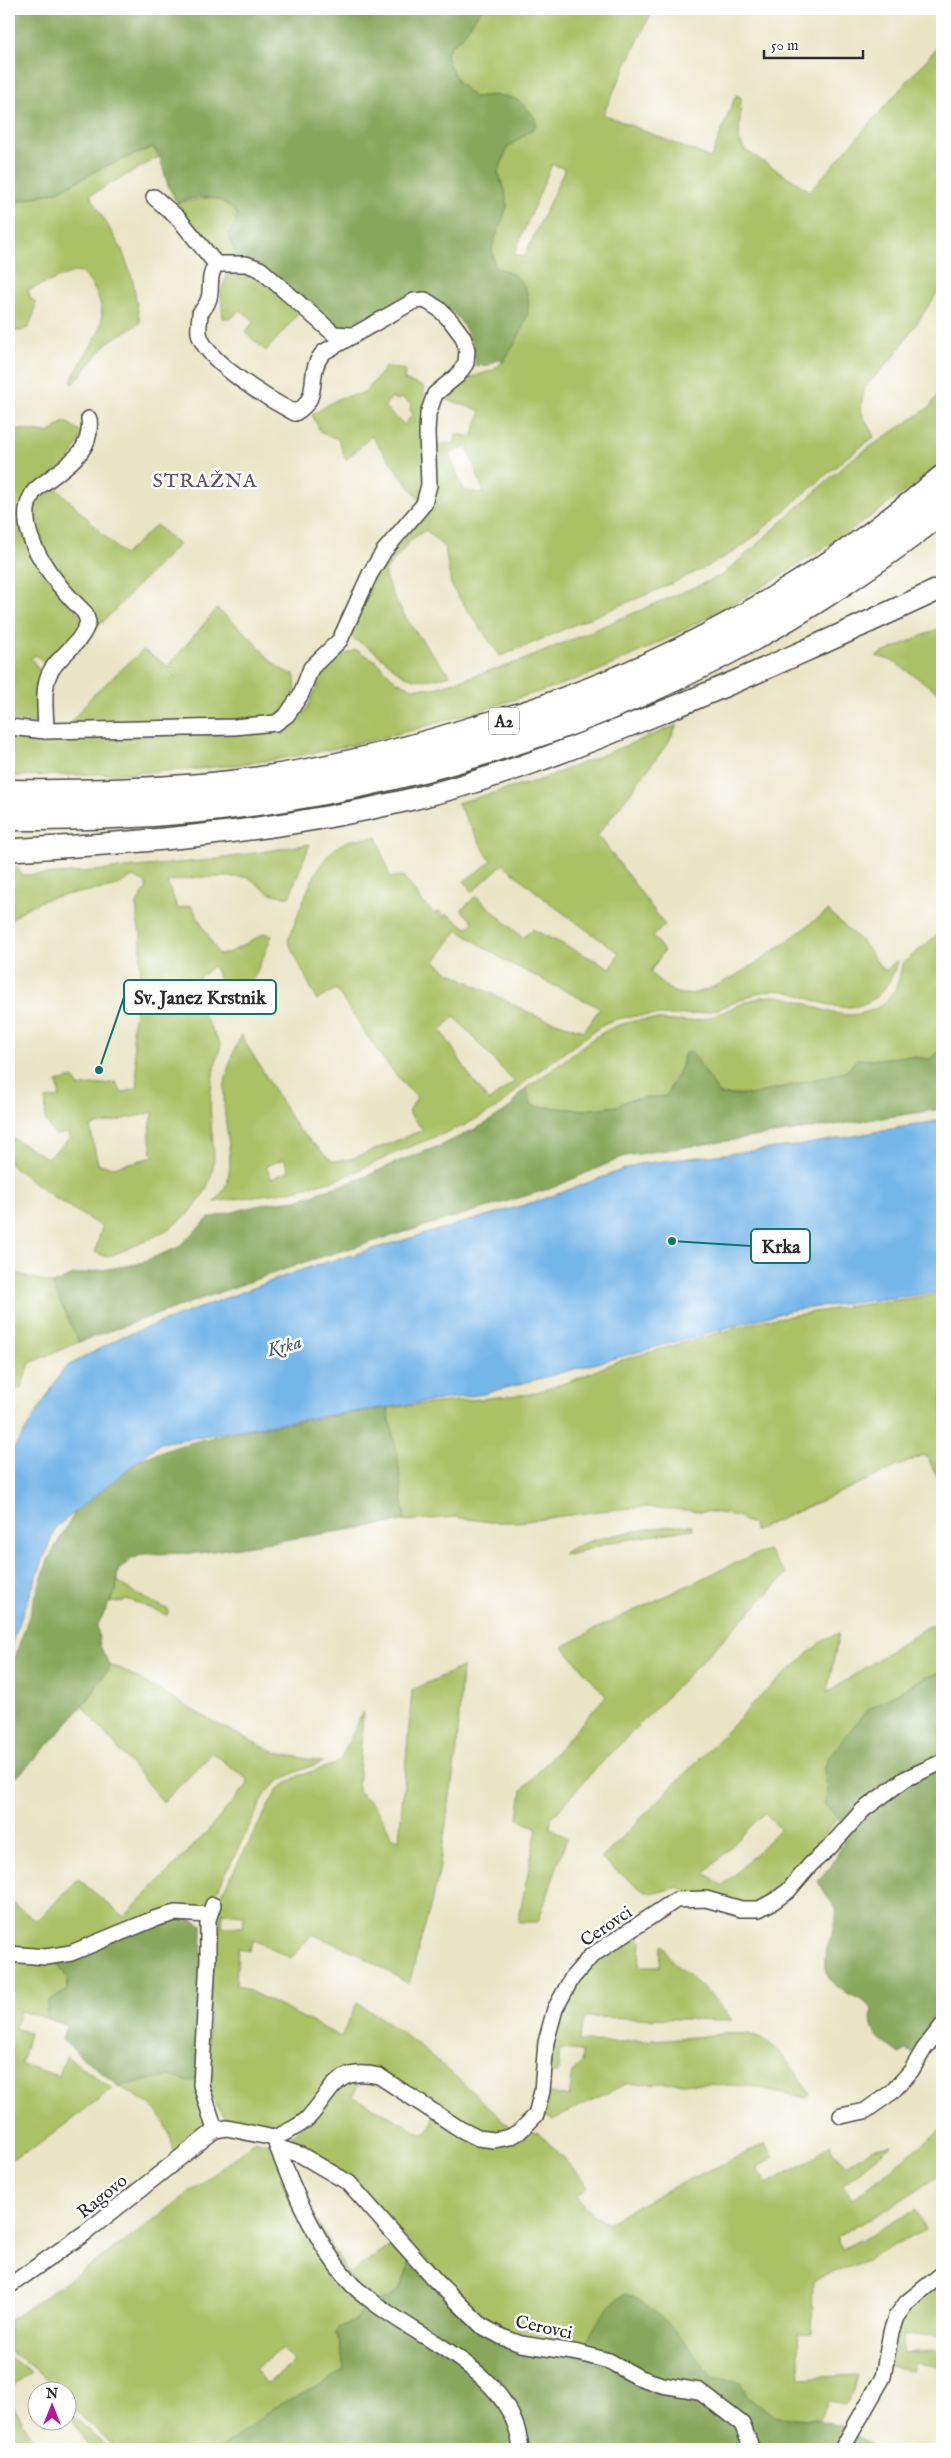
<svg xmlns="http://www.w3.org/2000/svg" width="951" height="2458" viewBox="0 0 951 2458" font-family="'IM FELL English',serif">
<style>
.green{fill:#aac166;stroke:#6a7648;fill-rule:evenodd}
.forest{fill:#87a75b;stroke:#596943}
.water{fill:#74b6e9;stroke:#50708a}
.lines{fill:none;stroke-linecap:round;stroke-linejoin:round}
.minor-casing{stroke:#484742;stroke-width:18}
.secondary-casing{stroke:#484742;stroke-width:24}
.motorway-casing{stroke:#484742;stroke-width:29}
.minor{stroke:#fff;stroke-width:15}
.secondary{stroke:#fff;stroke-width:21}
.motorway{stroke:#fff;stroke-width:26}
.labels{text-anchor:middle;stroke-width:5;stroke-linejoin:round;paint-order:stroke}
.shield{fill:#fff;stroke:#6b6b6b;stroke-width:1}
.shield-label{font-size:16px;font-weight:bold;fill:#2b2b2b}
.street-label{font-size:18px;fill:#2b2b2b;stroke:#fff}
.water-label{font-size:19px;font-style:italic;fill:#455c6e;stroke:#fff}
.quarter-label{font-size:20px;letter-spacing:1px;fill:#5d5465;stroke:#fff}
.leader{fill:none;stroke:#0f766e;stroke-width:2}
.callout-dot{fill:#0f766e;stroke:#fff;stroke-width:2}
.callout{fill:#fff;stroke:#0f766e;stroke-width:2}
.callout-label{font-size:19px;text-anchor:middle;font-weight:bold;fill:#2b2b2b}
</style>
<rect width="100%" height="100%" fill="#fff"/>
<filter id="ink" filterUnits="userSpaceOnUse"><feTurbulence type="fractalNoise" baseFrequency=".02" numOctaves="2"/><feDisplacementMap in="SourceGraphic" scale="10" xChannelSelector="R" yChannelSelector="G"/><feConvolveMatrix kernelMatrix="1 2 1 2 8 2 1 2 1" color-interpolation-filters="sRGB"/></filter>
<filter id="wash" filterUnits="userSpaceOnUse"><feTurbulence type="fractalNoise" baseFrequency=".0096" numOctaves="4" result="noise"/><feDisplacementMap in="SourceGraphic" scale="20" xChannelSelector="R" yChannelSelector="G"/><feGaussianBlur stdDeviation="1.12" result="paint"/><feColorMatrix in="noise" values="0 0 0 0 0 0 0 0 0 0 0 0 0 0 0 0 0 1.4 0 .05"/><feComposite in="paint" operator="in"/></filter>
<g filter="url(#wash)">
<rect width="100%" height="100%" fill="#e9e4c4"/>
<g class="green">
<path d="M481,9H653L603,114L711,158L736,95L741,97L739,140L745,150L810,191L942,42V253L940,257L942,286L894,356L865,387L860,409L874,437L847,457L743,546C690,579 630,601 573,625C549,636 525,647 500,656L455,592L451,584L445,548L426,530L412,539L385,571V576C399,615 424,643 450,675C393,692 398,658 354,640L351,633L375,577L386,560L427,510L432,445L455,443L456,434L472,437L481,411L445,399L467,379L493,370L503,362L516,342L512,274L494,266L492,247L507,207L505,191L498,173L507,148L535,127L494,95L474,97L458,82L449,65L446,55L451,45L461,38ZM552,164L565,169L524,257L514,254ZM467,446L484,493L464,491L449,454Z"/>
<path d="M153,147L159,157L90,195L122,250L133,281L140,323L108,342L73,384L71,381C92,336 122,322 83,273L73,272L28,290L30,297L35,302V310L29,327L21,331L9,330V204L58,191L102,168Z"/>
<path d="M213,197L227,203L237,214L235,224L238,260L217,257L186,217L177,203Z"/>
<path d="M238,270L261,275L301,311L266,351L245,332L254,321L240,309L232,318H223L221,292L228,273Z"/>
<path d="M386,366L405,370L404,380L424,387V463L421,502L371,436L346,460L338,439L321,433L312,415L339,398L365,393ZM392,397L397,400L402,398L411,404L410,410L413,414L404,425L384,407Z"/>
<path d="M942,387V463C843,541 735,609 620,661C587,677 551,688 516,699C421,730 325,755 226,766C154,774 81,775 9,776V732L37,738L191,735L292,727L307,709L319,682L328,669L340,656L356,650L376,661L396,681L412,688H435L521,661L723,575L849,461L930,407Z"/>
<path d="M65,421L83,433L69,461L24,514L83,623L50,668L36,655L31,658L43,676L42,716L36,723L9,721V428L49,433Z"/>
<path d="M51,482L124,555L156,525L179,544L91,634L67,587L34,537L35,501Z"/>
<path d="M217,609C228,618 240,627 250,637C263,650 275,671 294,674C301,697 283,715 262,720L73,724L72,721L92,696L143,650L168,666Z"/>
<path d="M942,627V695L893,661L876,656Z"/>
<path d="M677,725L668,743L598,835L665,925L653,936L664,951L650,972C657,979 665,987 674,992C709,1008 799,930 828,911L863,943L884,971L898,960C893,977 884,994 868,1002C831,1020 803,986 768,991C747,994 728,1008 707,1012C673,1019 638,1010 605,1023L529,1078L499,1107L463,1126L409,1147L339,1179L290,1191L214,1202C243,1176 223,1131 224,1097C224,1074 232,1055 241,1035L297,1128L332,1161L351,1159L423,1130L408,1112L417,1098C385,1066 361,1027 336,989L317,1000L288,941C300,912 316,849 351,840C359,838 369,838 377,837L390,877L403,876L421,900L435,914L439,911L443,917L447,914L467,928L473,922L461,910L476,896L523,938L532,929L611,968L619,953L552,905L503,864L472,892L464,881L491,862L457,803L540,780ZM458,930L507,962L600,1008L584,1031L536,1016L447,971L435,961ZM454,1016L514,1082L489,1101L471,1078L441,1030ZM284,1159L289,1171L271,1179L266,1166Z"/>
<path d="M310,844L289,897L269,893L248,877H197L167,882L178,909L191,905L219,955L231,952L265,933L272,936L256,974L235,1008L213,966L192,984L189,991L221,1045C212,1071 209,1094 211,1121C211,1133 214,1145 214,1156C212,1216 156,1238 107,1257L95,1252L102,1227L55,1198L9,1164V1136L47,1158L69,1139L68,1133L55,1135L45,1120L46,1099L60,1097L57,1082L74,1078L78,1087C91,1084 103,1085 116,1082L122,1093L138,1087L132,1029L140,990L141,934L137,922V903L146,890V883L133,877C126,879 120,885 113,887C74,896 40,891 9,922V868L16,867L22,875L60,874L211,860ZM154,1112C148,1129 149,1140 153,1157L114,1167L98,1164L90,1127Z"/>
<path d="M942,931V1051L930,1059L905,1056L871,1060L857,1059L846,1072L750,1095H720L692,1053H685L680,1069L666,1096L628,1100L618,1106L584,1110L532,1106L526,1088C534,1082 543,1077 551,1071C579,1049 604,1024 642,1020C661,1018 679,1024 699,1020C723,1016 746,997 771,996C803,995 829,1022 863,1013C888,1007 899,989 902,964Z"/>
<path d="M9,1267L18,1274L52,1284L79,1342L30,1363L21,1388L9,1391Z"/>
<path d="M942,1294V1486L929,1460L923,1455L754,1531L753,1524L743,1521L740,1517L713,1512L643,1507L600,1511L518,1522H489L455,1517L405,1521L397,1453L387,1408L530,1394L574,1380L618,1361L765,1320L852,1306Z"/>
<path d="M681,1525L692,1526L693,1529L612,1542L569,1555L563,1554C579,1538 656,1527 681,1525Z"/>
<path d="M768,1550L786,1575L587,1778L551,1819L550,1827L567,1838L538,1922H518L537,1828L518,1819L522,1790L606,1696L563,1647L593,1630L750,1556Z"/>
<path d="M117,1581L133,1592L169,1610L167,1615L130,1600L110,1603Z"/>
<path d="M942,1620V1673L926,1677L867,1710L829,1757L824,1770L828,1790L824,1804L838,1818L815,1846L806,1865L791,1883L749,1906L690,1895L679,1887L655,1893L645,1892L601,1859L766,1691L823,1640L839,1633L827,1693L920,1631ZM764,1813L780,1829L723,1886L705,1873Z"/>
<path d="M110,1666L120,1668L219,1725L276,1753L324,1762C301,1769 282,1776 266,1793L216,1893L202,1909L70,1950L39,1953L9,1942V1901L37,1921L78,1879L124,1917L206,1833L247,1785L248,1780L213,1753L163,1802L83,1707Z"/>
<path d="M462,1667L457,1749L438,1878L409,1984L357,1953L312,1934L291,1958L254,1940L249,1950L238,1948L236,1984L341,2037L357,2003C416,2038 465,2084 514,2131L483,2136L363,2069L276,2132C231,2123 223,2129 207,2082L213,1910L277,1790L298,1776L335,1764L340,1760L363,1712L358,1790L377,1810L393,1838L399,1840L412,1690ZM223,1913L244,1915L243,1927H222Z"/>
<path d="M637,1934L641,1941L639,1966H660L661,1947L663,1944C672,1966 680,1967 696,1982C710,1993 721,2007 732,2020L585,2017L578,2042C616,2043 654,2040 692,2037C709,2036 741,2030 756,2036C778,2044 799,2076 810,2095L806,2098L751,2086L682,2083L626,2084L551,2120L541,2114L546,2092L569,2097L573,2071L581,2063L582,2051L560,2049L558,2073H549L550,2050L559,2014L587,1966Z"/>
<path d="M9,1958L54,1959L67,1977L68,1991L48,2002L46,2018L20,2011L15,2028L29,2033L21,2064L59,2076L66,2056L112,2089L34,2148L9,2160Z"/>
<path d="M170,2076L190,2082L199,2079L208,2116L206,2130L174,2153C167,2113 152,2104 118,2086Z"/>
<path d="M363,2078L352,2096L424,2135L433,2121V2115L451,2126L520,2138L531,2132L539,2133L583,2179L588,2187L576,2196L593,2216L607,2223L665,2191L765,2144L774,2157L756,2168L767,2184L814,2158L830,2144L833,2152L847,2165L873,2148L891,2145L843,2185L852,2199L942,2129V2173L886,2210L837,2237L843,2249L916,2210L925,2230L860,2263L813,2280L812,2333L798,2334L800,2378L858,2375L854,2391L847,2404L827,2401L819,2419L777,2417L748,2397L740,2383L713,2379L675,2330L660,2318L584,2349H568L491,2328L352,2182L286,2142L345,2082Z"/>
<path d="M255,2140L267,2144L273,2149L366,2303L357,2320L338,2328L344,2369L323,2384L274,2408L221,2449H117L69,2405L68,2390H58L34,2367L9,2351V2321L134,2235L237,2156ZM282,2348L294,2362L267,2385L255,2369Z"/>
<path d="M397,2242L410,2256C407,2278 401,2291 381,2303L346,2275Z"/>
<path d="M942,2278V2367L914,2363L912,2371L888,2367L906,2306ZM941,2334V2351L902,2353V2336Z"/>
<path d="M9,2357L32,2372L9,2389Z"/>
<path d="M9,2399L39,2449H9Z"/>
<path d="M68,2412L110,2449H90Z"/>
</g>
<g class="forest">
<path d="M9,9H481L461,38L451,45L446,55L449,65L458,82L474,97C505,94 518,93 536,120L535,127L507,148L498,173L505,191L507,207L492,247L494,266C503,270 514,273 521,282C541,306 517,340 503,362L498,359L489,365L476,366C472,331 459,311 427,294L362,328L339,329L238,260L228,234L235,224L237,214C219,194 202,194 177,203L168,186L159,154L153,147L102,168L58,191L9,203Z"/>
<path d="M940,1051H942V1109L625,1156L552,1188L311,1260L79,1342L52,1284L73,1275L137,1264L177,1248L209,1218L268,1203L297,1200L362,1178L399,1161L442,1145L485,1124L512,1106L519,1094L526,1088L532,1106L584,1110L618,1106L628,1100L666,1096L680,1069L685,1053L692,1052L720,1095H750L846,1072L857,1059L871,1060L905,1056L930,1059Z"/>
<path d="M387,1407L397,1453L405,1521L200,1553L143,1554L130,1560L118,1571L116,1591L97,1626L100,1646L110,1666C82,1711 46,1748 9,1785V1675L48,1560L82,1500L105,1478L146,1457L179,1446L227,1433Z"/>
<path d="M942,1673V1906L938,1910L942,1920V2064L933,2046L918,2055L905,2050L899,2054C880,2038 868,2036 872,2009C862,1997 845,1995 834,1984C811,1961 837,1938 836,1915C835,1902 823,1893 818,1881L831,1866L846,1838L838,1818L824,1804L828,1790L824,1770L829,1757L867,1710L926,1677Z"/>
<path d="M178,1918L193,1920L202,1925L199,2079L190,2082L170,2076L118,2086L62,2040L66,2025L46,2018L48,2002L68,1990L67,1977L54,1959Z"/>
<path d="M410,2256L484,2334L584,2349C594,2326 603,2308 625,2294C660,2305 692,2350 713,2379L733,2380L740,2383L748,2397L777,2417L819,2420L844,2427L871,2445L870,2449H221L274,2408L323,2384L344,2369L340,2342L335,2333L338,2328L357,2320L366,2303C397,2303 406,2284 410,2256Z"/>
</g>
<path class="water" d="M942,1120V1292L792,1310L483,1394L310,1418L160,1443L55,1528L9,1650V1454L21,1438L64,1368L121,1337L304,1269L541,1200L638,1164L802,1145Z"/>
</g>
<g filter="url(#ink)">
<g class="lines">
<defs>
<g id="minor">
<path d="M154,197L179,219L216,264"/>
<path d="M9,727L46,731L234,727L276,723L287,715L301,694L311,668L340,640L370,574L384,551L424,504L429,485L427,432L428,414L435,394L458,375L466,363L467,350L463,337L451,321L439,309L425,300L414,301L324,352C304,373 324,397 295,413C270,400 204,361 199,333C198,327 200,319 200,313C218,294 204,283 216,264H246L260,269L334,334L351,335"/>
<path d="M46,731C46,713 41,684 52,669C63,652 82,643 88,622L85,613C59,588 9,531 33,493C36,488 43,484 48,480C70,463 93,450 89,419"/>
<path d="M213,1905L208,1920V1958L201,2085L215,2130"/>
<path d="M9,1954L46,1957L71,1953L154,1919L175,1913L209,1915"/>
<path d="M841,2116L865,2111L892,2092L911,2071L924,2049L942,2026"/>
<path d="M274,2138C285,2133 299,2127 308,2118C334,2090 334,2066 379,2076L460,2129L478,2138L494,2140L510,2137L520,2131L536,2115L542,2091L546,2042L555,2009L572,1978L591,1956L676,1900L706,1899L741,1909H759L774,1901L788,1891L811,1864L828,1849L863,1810L905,1779L942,1762"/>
<path d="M275,2140C292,2189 314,2240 348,2280C353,2287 361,2292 368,2298C421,2342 513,2370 521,2449"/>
<path d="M277,2147L301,2155L349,2183L435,2280L482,2326L502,2337L521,2344L579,2353L609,2361L638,2377L662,2385L699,2391L742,2424L752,2449"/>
<path d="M9,2286L85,2233L215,2130L227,2128L274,2138"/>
<path d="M842,2449L883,2377L891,2332L896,2317L907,2302L942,2274"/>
</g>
<path id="secondary" d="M9,850C142,843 273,832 404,801C490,781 572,749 655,715C752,676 847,632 942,588"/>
<g id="motorway">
<path d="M9,793C73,794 137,792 201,787C293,779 385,758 473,730C499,722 525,716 550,706C689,657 831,575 942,479"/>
<path d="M9,817C79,817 150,815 220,807C441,781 660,705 845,581C879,558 911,536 942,510"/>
</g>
</defs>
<use href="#minor" class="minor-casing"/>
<use href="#secondary" class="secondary-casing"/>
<use href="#motorway" class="motorway-casing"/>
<use href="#minor" class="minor"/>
<use href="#secondary" class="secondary"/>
<use href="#motorway" class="motorway"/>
</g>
</g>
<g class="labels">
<rect class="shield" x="489" y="707.5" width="30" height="27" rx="4"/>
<g class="shield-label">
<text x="504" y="727">A2</text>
</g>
<g class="street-label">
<text transform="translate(606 1926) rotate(-34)" y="6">Cerovci</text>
<text transform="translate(102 2196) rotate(-39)" y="6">Ragovo</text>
<text transform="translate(544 2327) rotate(12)" y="6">Cerovci</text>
</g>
<g class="water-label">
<text transform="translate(284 1345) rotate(-15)" y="7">Krka</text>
</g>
<g class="quarter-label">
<text x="205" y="487">STRAŽNA</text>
</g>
</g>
<path class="leader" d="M99 1070L124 997M672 1241L751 1246"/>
<g class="callout-dot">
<circle cx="99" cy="1070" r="5"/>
<circle cx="672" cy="1241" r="5"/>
</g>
<g class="callout">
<rect x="124" y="980" width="152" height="34" rx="5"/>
<rect x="751" y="1229" width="59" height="34" rx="5"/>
</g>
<g class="callout-label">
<text x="200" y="1004">Sv. Janez Krstnik</text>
<text x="781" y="1253">Krka</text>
</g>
<rect width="951" height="2458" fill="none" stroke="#fff" stroke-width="30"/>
<g transform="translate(52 2406)"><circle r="24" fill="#ffffff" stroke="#aaaaaa"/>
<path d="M0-4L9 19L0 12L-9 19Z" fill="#b5179e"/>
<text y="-8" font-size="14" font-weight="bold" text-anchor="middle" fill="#2b2b2b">N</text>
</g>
<path d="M764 50v8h99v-8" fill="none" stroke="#2b2b2b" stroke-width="2.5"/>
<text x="771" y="50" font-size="15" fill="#2b2b2b" stroke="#ffffff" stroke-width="4" paint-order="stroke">50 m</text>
</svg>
